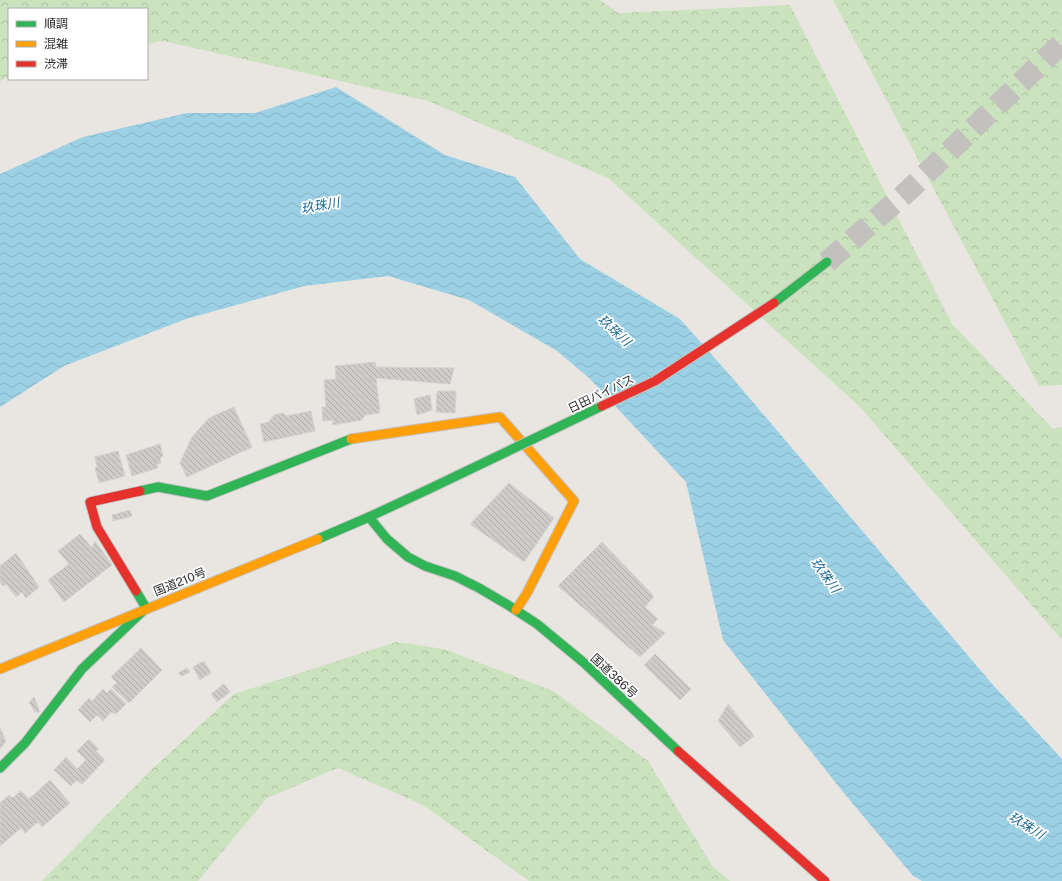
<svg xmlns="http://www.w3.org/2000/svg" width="1062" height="881" viewBox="0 0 1062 881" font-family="'Public Sans','Noto Sans JP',sans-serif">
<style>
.forest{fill:url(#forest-crowns)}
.water{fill:url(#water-waves)}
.building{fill:url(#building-back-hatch);stroke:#d4d2ce}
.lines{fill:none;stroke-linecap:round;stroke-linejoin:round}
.highway-tunnel{stroke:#c3c1be;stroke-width:22;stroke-dasharray:22 11;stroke-linecap:butt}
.fast-casing{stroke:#c3c2c2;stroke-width:11}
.slow-casing{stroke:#c3c2c2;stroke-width:11}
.jam-casing{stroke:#c3c2c2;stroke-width:11}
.fast{stroke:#30b455;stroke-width:9}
.slow{stroke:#ff9f0a;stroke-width:9}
.jam{stroke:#e5322d;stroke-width:9}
.fast-bridge-casing{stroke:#c5c4c2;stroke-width:11;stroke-linecap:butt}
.jam-bridge-casing{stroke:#c5c4c2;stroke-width:11;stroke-linecap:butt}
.fast-bridge{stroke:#30b455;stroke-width:9}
.jam-bridge{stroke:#e5322d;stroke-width:9}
.labels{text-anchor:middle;stroke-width:3.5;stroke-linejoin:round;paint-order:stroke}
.street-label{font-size:12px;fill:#2c2c2c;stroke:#fff}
.water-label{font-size:13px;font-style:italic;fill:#186593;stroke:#fff}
</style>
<defs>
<pattern id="forest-crowns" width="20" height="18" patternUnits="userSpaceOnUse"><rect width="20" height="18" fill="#cbe2be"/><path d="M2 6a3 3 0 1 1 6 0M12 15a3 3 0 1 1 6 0" fill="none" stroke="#aec2a3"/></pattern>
<pattern id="water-waves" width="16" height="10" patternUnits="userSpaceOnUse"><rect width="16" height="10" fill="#9cd0e4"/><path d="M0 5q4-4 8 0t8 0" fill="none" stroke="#87b3c4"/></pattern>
<pattern id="building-back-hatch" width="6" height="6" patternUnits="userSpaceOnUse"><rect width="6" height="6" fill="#ceccc9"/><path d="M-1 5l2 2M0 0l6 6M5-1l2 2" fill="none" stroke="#b1afad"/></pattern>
</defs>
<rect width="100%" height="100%" fill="#e9e6e2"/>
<g class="forest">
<path d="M0,0H600L618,13L790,5L952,324L1053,429L1062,427V640L860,407L608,178L428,101L163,41L147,44V9H9V77L0,81Z"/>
<path d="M833,0H1062V385L1039,386Z"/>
<path d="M396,642L444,649L553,691L648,761L713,867L730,881H529L423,805L338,768L267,798L198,881H42L150,771L234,694Z"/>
</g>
<path class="water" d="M336,87L445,155L515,177L580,259L680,319L735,381L993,685L1062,759V881H922L913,876L839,787L723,640L686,482L589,378L557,351L469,300L388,276L304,286L186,319L64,366L0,407V174L83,137L187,113H255Z"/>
<g class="building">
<path d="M375,362L376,367L454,368L450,384L376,378L380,413L365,415L362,420L332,425L334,420L323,421L322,407H326L324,380L336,379L335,366Z"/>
<path d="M437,391H456L455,413L436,412Z"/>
<path d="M430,395L432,410L417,415L414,399Z"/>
<path d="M234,407L252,447L187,477L180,463L192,437L209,418Z"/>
<path d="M311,411L315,431L264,442L260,424L269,422L274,415L283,413L286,416Z"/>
<path d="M160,444L163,455L160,459L161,463L157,464L158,468L132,476L126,455Z"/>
<path d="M118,451L125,476L99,483L95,468L97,467L95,457Z"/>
<path d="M509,483L554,518L524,562L470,524Z"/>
<path d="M130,510L132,516L113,521L112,515Z"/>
<path d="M80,534L92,548L95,541L112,565L64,602L48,580L69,564L58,551Z"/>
<path d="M602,542L654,596L645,607L658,619L652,625L665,633L640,657L558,586Z"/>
<path d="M16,553L39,587L26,598L22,592L16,597L6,584L3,586L0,582V566Z"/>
<path d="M141,648L162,670L129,703L112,687L117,683L111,677Z"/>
<path d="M655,654L691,689L680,700L644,665Z"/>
<path d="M204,661L211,673L200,680L193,667Z"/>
<path d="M187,668L190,672L182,676L178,673Z"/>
<path d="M224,684L230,692L217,702L211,694Z"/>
<path d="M103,689L107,693L111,689L126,704L116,714L111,712L103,721L97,715L90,722L78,710L89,698L92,701Z"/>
<path d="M34,697L40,712H35L29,702Z"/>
<path d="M728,704L754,736L740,747L718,721Z"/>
<path d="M0,728L6,741L0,749Z"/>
<path d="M89,739L99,749L96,751L105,760L82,784L77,780L71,786L54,770L66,757L77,769L86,760L77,751Z"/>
<path d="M50,780L70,803L42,827L38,822L25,833L21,828L0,846V803L9,795L12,798L21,791L29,799Z"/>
</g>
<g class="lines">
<path class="highway-tunnel" d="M827,262L909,190L1062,43"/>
<defs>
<g id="fast">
<path d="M774,303L827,262"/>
<path d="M140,491L158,487L207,496L351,439"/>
<path d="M369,517L387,539L408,557L425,566L455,576L479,588L508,605L537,624L583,662L678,751"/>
<path d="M318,539L369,517L429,489"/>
<path d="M0,768L25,743L82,669L146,608L136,591"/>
</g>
<g id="slow">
<path d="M351,439L500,417L574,501L527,593L516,610"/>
<path d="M0,669L318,539"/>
</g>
<g id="jam">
<path d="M136,591L97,527L90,502L140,491"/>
<path d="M678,751L825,881"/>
</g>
</defs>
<use href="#fast" class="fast-casing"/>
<use href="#slow" class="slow-casing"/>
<use href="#jam" class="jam-casing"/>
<use href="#fast" class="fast"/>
<use href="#slow" class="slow"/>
<use href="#jam" class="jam"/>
<defs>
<path id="fast-bridge" d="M429,489L602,406"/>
<path id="jam-bridge" d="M602,406L655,381L774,303"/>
</defs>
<use href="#fast-bridge" class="fast-bridge-casing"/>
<use href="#jam-bridge" class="jam-bridge-casing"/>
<use href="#fast-bridge" class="fast-bridge"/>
<use href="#jam-bridge" class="jam-bridge"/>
</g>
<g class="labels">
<g class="street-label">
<text transform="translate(601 394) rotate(-26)" y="4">日田バイパス</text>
<text transform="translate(180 582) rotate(-22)" y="4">国道210号</text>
<text transform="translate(614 676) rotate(43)" y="4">国道386号</text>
</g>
<g class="water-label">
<text transform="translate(320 205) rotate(-10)" y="5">玖珠川</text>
<text transform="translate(615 330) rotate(43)" y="5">玖珠川</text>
<text transform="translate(826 575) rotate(54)" y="5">玖珠川</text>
<text transform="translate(1027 825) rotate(32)" y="5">玖珠川</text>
</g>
</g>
<rect x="8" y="8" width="140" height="72" fill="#ffffff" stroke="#ababab"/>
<rect x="16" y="21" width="20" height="6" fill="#30b455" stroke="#ababab"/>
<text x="44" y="28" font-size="12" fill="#2c2c2c">順調</text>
<rect x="16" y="41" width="20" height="6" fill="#ff9f0a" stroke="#ababab"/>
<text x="44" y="48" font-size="12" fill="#2c2c2c">混雑</text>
<rect x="16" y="61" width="20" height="6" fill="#e5322d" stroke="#ababab"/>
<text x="44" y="68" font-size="12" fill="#2c2c2c">渋滞</text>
</svg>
